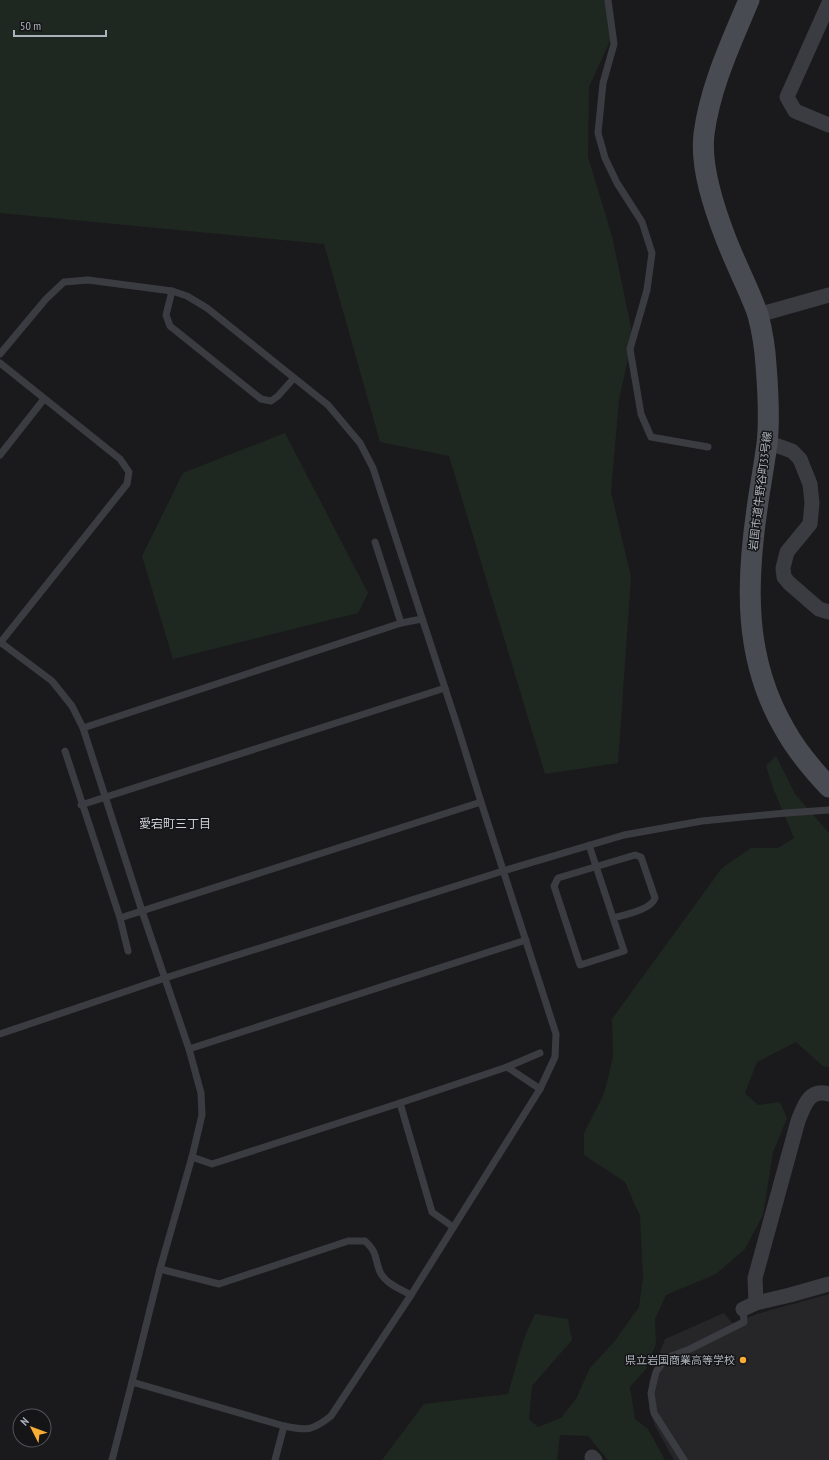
<svg xmlns="http://www.w3.org/2000/svg" width="829" height="1460" viewBox="0 0 829 1460" font-family="'PT Sans Narrow','Noto Sans JP',sans-serif">
<style>
.built{fill:#262629}
.green{fill:#1f2820}
.lines{fill:none;stroke-linecap:round;stroke-linejoin:round}
.lane{stroke:#3b3c42;stroke-width:7}
.street{stroke:#3b3c42;stroke-width:15}
.secondary{stroke:#494b52;stroke-width:21}
.poi-dot{fill:#f9ad35;stroke:#151517;stroke-width:1.5}
.labels{text-anchor:middle;stroke-width:3;stroke-linejoin:round;paint-order:stroke}
.street-label{font-size:11px;fill:#acb2bc;stroke:#151517}
.poi-label{font-size:11px;fill:#acb2bc;stroke:#151517;text-anchor:end}
.neighbourhood-label{font-size:12px;fill:#cdd1d8;stroke:#151517}
</style>
<rect width="100%" height="100%" fill="#1a1a1c"/>
<path class="built" d="M829,1294V1460H674L655,1426L649,1409V1381L665,1339L724,1313L732,1323L757,1314Z"/>
<g class="green">
<path d="M0,0H609L610,41L589,87L588,157L612,236L633,337L619,399L611,492L631,577L618,763L545,774L449,456L380,442L324,244L0,213Z"/>
<path d="M285,433L368,593L358,613L173,659L142,556L183,473Z"/>
<path d="M776,756L795,794L829,833V1067L823,1066L796,1042L757,1062L745,1093L758,1105L780,1102L787,1118L773,1152L763,1215L745,1249L716,1274L666,1295L655,1319L656,1344L646,1369L630,1387L635,1419L648,1429L665,1460H608L588,1436L560,1435L557,1460H382L424,1404L508,1394L524,1338L535,1314L568,1319L572,1340L532,1386L529,1419L538,1427L561,1418L576,1399L590,1368L614,1342L639,1307L643,1278L640,1216L625,1182L584,1155V1133L604,1094L613,1057L612,1019L722,868L751,848H778L794,838L773,788L766,766Z"/>
</g>
<g class="lines">
<g class="lane">
<path d="M608,0L614,44L603,83L598,133L605,158L617,183L642,222L652,253L647,290L630,349L641,414L651,437L708,447"/>
<path d="M172,291L166,315L170,326L261,399L271,401L278,396L294,378"/>
<path d="M0,354L46,299L64,282L88,280L172,291L187,296L207,308L328,405L360,443L373,468L458,728L481,802L556,1034L555,1057L540,1089L411,1295L331,1416C312,1431 307,1431 284,1426L132,1382L160,1269L192,1157L202,1115L201,1093L189,1049L142,911L83,728L72,706L52,681L0,642"/>
<path d="M0,363L120,459L129,472L127,484L0,643"/>
<path d="M0,455L44,399"/>
<path d="M375,542L401,623"/>
<path d="M83,728L401,623L422,619"/>
<path d="M65,751L120,918L128,951"/>
<path d="M81,805L445,688"/>
<path d="M589,845L624,951L580,965L554,886L558,878L635,855L641,857L655,898C651,910 624,915 613,918"/>
<path d="M120,918L481,802"/>
<path d="M0,1034L165,978L503,871L624,835L702,821L786,813L829,810"/>
<path d="M189,1049L526,940"/>
<path d="M507,1067L540,1053"/>
<path d="M400,1103L432,1212L453,1227"/>
<path d="M192,1157L212,1164L400,1103L507,1067L540,1089"/>
<path d="M160,1269L219,1284L348,1241H365C378,1253 374,1257 380,1272C386,1284 400,1289 411,1295"/>
<path d="M112,1460L132,1382"/>
<path d="M275,1460L284,1426"/>
<path d="M684,1460L654,1413L651,1393L656,1372L666,1358L690,1349L744,1322L743,1309"/>
</g>
<g class="street">
<path d="M829,3L787,97L795,111L829,125"/>
<path d="M758,315L829,295"/>
<path d="M767,442L792,451L800,459L810,484L812,503L810,524L787,552L783,568L784,577L789,583L819,609L829,612"/>
<path d="M756,1303L755,1278L798,1121C804,1106 809,1088 829,1094"/>
<path d="M743,1309L756,1303L790,1295L829,1284"/>
<path d="M592,1457L595,1460"/>
</g>
<path class="secondary" d="M749,0C731,43 710,87 704,134C700,167 714,208 726,239C733,257 741,274 749,292C752,300 756,308 758,315C762,330 765,349 766,365C768,390 770,418 767,444C764,466 760,487 757,509C746,585 744,659 784,728C796,750 812,769 829,787"/>
</g>
<circle class="poi-dot" cx="743" cy="1360" r="4"/>
<g class="labels">
<g class="street-label">
<text transform="translate(760 491) rotate(-83)" y="4">岩国市道牛野谷町33号線</text>
</g>
<g class="poi-label">
<text x="735" y="1364">県立岩国商業高等学校</text>
</g>
<g class="neighbourhood-label">
<text x="175" y="828">愛宕町三丁目</text>
</g>
</g>
<g transform="translate(32 1428) rotate(312)"><circle r="19" fill="#151517" stroke="#515459"/>
<path d="M0-3L7 15L0 10L-7 15Z" fill="#f9ad35"/>
<text y="-6" font-size="11" font-weight="bold" text-anchor="middle" fill="#acb2bc">N</text>
</g>
<path d="M14 30v6h92v-6" fill="none" stroke="#acb2bc" stroke-width="2"/>
<text x="20" y="30" font-size="12" fill="#acb2bc" stroke="#151517" stroke-width="3" paint-order="stroke">50 m</text>
</svg>
